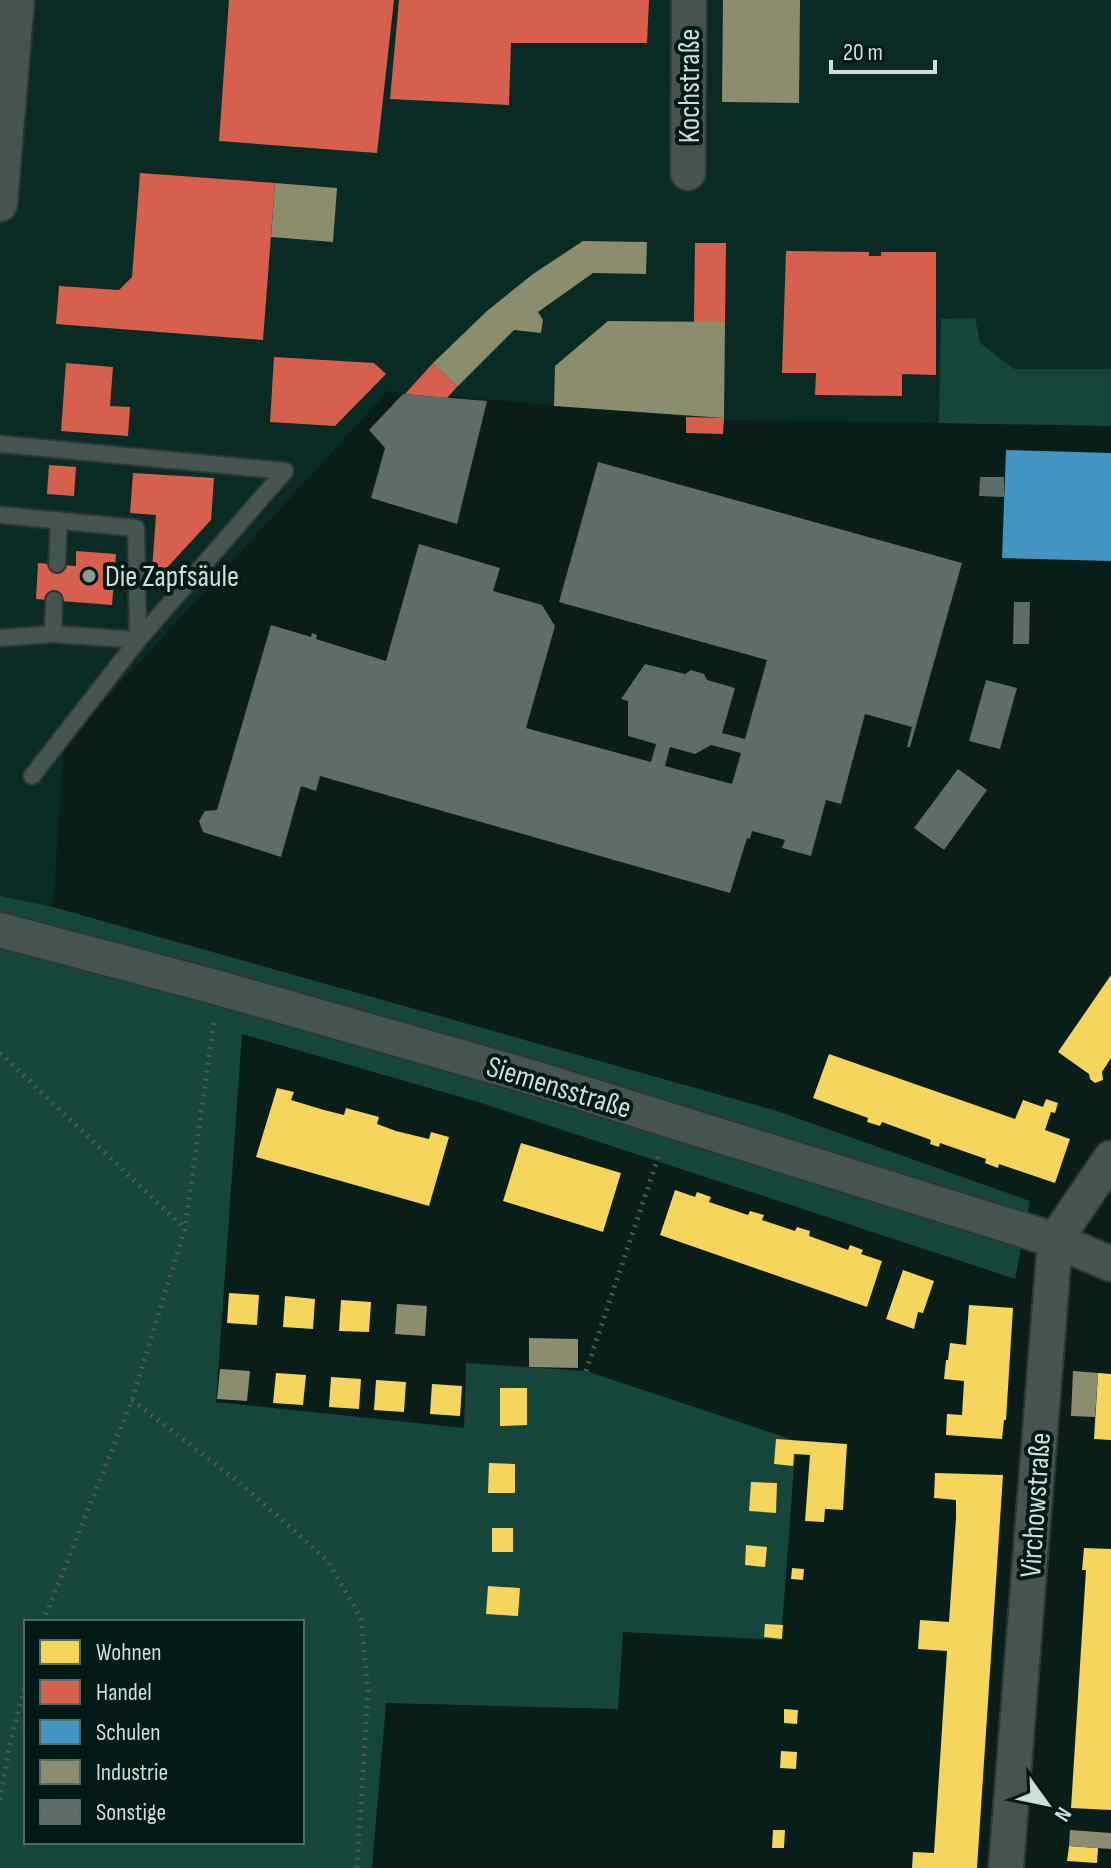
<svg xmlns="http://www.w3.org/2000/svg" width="1111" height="1868" viewBox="0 0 1111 1868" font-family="'Sofia Sans Condensed',sans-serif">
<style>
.built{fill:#092b24}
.green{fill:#16453b;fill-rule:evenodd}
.homes{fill:#f6d55c}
.shops{fill:#d6604d}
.schools{fill:#4393c3}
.industry{fill:#8c8c6e}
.building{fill:#5d6e6a;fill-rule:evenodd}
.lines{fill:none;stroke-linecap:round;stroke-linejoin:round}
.service-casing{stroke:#2a3734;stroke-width:20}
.minor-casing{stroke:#2a3734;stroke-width:38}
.path{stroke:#4d5956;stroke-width:5;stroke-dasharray:2 6;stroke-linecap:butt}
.service{stroke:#465451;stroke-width:16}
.minor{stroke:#465451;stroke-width:34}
.poi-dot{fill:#889b96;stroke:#011a15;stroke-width:3}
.labels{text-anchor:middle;stroke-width:8;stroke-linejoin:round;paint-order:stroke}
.street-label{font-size:30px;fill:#ccdfda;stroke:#011a15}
.poi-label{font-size:30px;fill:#ccdfda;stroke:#011a15;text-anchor:start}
</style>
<rect width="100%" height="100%" fill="#091d19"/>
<path class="built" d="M0,0H1111V426L724,420L388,391L64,745L53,907L0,896Z"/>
<g class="green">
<path d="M975,318L980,343L1014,369H1111V426L939,423L941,319Z"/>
<path d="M0,896L53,907L777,1111L1030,1201L1015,1279L481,1103L242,1034L216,1402L464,1428L466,1363L586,1371L796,1441L781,1640L623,1632L618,1709L386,1703L372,1868H0ZM26,1622H302V1842H26Z"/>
</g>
<g class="homes">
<path d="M1111,975V1058L1102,1072L1103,1080L1095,1083L1090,1079L1089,1074L1058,1052Z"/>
<path d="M829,1054L1015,1119L1023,1100L1043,1107L1046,1099L1058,1103L1055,1113L1051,1112L1045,1130L1070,1139L1055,1183L999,1164L998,1168L985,1163L986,1159L940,1143L939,1147L930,1144L931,1140L882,1122L880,1126L867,1122L868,1118L813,1098Z"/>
<path d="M277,1088L294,1092L291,1100L324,1110L344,1115L346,1108L379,1117L377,1124L396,1131L429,1139L431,1132L449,1137L429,1206L256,1157Z"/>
<path d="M521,1143L621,1173L603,1232L503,1201Z"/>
<path d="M675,1190L695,1197L697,1192L711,1197L709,1202L748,1215L750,1211L764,1215L762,1220L795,1231L797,1227L810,1231L809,1236L848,1250L850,1245L863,1250L861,1254L882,1261L867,1307L660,1235Z"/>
<path d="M903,1270L934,1281L923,1313L918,1312L914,1329L886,1319Z"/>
<path d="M229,1293L259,1295L257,1325L227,1323Z"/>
<path d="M285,1296L315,1299L313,1329L283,1327Z"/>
<path d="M341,1300L371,1302L369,1332L339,1331Z"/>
<path d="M969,1305L1013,1308L1006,1420H1004L1002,1439L946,1435L947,1414L962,1415L964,1381L944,1379L946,1360H948L950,1343L966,1345Z"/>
<path d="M276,1373L306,1375L303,1405L273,1403Z"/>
<path d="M1098,1373L1111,1374V1440L1094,1439Z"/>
<path d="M331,1377L361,1379L359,1409L329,1407Z"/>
<path d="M376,1380L406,1382L404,1412L374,1410Z"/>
<path d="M432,1384L462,1386L460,1416L430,1414Z"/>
<path d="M500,1388H527V1425L500,1426Z"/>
<path d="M776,1439L847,1444L843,1510L825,1509L824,1522L805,1521L810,1455L794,1454L793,1466L774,1464Z"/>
<path d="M489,1463L515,1464V1493H488Z"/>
<path d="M935,1473L1003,1475L977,1868H912L913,1852L934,1853L947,1651L918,1649L920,1620L949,1622L956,1518V1500L934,1498Z"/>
<path d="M751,1482L777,1483L776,1513L749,1511Z"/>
<rect x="492" y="1528" width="21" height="24"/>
<path d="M746,1545L767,1547L765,1567L745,1565Z"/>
<path d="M1084,1548L1111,1549V1810L1071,1808L1086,1570H1082Z"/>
<path d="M792,1568L804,1569L803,1580L791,1579Z"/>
<path d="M488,1586L520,1588L518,1616L486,1614Z"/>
<path d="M765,1624L783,1625L782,1639L764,1637Z"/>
<path d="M784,1709L798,1710L797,1724L784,1723Z"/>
<path d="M781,1751L797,1752L796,1769L780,1768Z"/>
<path d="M773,1830H785L784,1848H772Z"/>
<path d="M1069,1846L1098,1848L1097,1863L1067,1861Z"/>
</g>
<g class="shops">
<path d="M229,0H394L377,153L219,141Z"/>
<path d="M399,0H649L647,43H511L509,105L390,99Z"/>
<path d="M140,173L275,183L263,340L56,324L59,286L119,290L132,277Z"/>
<path d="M695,243H726L725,322H694Z"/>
<path d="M786,251L869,252V256H881V252H936V375L902,374V396L815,395L816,373H782Z"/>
<path d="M274,357L374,363L386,374L335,426L270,422Z"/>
<path d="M66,363L113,367L110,406L130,407L128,436L61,431Z"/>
<path d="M433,363L457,387L447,398L405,394Z"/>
<path d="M686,417L724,418L723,434L686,433Z"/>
<path d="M49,465L76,467L74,496L47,494Z"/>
<path d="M133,473L214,478L211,520L163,572L152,570L156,515L130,513Z"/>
<path d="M76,551L116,554L112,605L36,599L38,563L76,566Z"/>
</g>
<path class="schools" d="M1006,450L1111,453V561L1002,558Z"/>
<g class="industry">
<path d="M723,0H800L799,103L722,102Z"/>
<path d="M275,183L337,188L333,242L271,237Z"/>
<path d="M583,241L647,242L646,274L593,273L538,312L543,320L541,333L514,330L457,387L433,363L487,311L533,274Z"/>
<path d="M608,321L725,322L724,418L554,406L555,366Z"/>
<path d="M397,1304L427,1306L425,1336L395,1334Z"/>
<path d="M529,1338L578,1339V1368L529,1367Z"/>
<path d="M220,1369L250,1371L247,1401L217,1399Z"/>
<path d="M1073,1371L1098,1373L1095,1417L1071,1416Z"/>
<path d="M1070,1830L1111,1833V1849L1069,1846Z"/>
</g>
<g class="building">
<path d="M403,394L487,401L457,524L371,498L385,448L369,430Z"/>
<path d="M598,462L962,563L910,747H907L912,727L865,714L841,804L826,800L811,856L782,848L785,840L752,831L750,839L747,838L730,893L320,776L316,791L301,786L281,857L203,832L199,821L205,811L217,810L271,625L311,637L312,633L317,635L316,639L386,661L419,544L500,568L493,591L542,605L555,626L526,728L651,762L656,744L628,736V701L621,699L645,664L685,674L691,670L704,674L707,680L735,688L722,733L745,739L767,660L559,602ZM711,745L741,753L732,784L665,766L670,747L695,754Z"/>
<path d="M980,477H1004V497L979,496Z"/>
<path d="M1014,602H1030L1029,644H1013Z"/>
<path d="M986,680L1017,688L1000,749L969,741Z"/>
<path d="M958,769L987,790L944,850L914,828Z"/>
</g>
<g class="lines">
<defs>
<g id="service">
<path d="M0,444L285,471L138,640L53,634L54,600"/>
<path d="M0,515L136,528L138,640L32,776"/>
<path d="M57,564L59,520"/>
<path d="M0,638L53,634"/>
</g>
<g id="minor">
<path d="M688,173L689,0"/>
<path d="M0,204L17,0"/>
<path d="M0,930L219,988L531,1077L1055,1240L1111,1264"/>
<path d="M1006,1868L1055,1240L1111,1158"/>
</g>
</defs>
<use href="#service" class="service-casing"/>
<use href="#minor" class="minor-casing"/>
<g class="path">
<path d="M0,1053L184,1228"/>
<path d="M586,1371L660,1152"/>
<path d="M132,1400L240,1483L327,1560L361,1618L368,1691L357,1868"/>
<path d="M43,1622L132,1400L185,1228L214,1021"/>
<path d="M0,1800L10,1743L26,1682"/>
</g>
<use href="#service" class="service"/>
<use href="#minor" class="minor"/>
</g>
<circle class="poi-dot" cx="89" cy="576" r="8"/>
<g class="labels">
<g class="street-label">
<text transform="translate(689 86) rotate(-90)" y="10">Kochstraße</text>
<text transform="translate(559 1087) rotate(17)" y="10">Siemensstraße</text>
<text transform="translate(1035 1505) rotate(-86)" y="10">Virchowstraße</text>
</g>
<g class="poi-label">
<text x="105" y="586">Die Zapfsäule</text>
</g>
</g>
<rect x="24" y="1620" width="280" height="224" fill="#011a15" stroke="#526964" stroke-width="2"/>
<rect x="40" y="1640" width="40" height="24" fill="#f6d55c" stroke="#526964" stroke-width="2"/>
<text x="96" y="1660" font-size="24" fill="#ccdfda">Wohnen</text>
<rect x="40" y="1680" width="40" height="24" fill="#d6604d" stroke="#526964" stroke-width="2"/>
<text x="96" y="1700" font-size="24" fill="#ccdfda">Handel</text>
<rect x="40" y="1720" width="40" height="24" fill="#4393c3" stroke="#526964" stroke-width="2"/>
<text x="96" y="1740" font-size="24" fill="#ccdfda">Schulen</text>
<rect x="40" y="1760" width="40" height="24" fill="#8c8c6e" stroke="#526964" stroke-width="2"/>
<text x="96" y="1780" font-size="24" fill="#ccdfda">Industrie</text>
<rect x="40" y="1800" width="40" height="24" fill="#5d6e6a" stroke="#526964" stroke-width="2"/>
<text x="96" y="1820" font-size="24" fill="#ccdfda">Sonstige</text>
<g transform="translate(1047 1804) rotate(123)" stroke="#011a15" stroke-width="6" paint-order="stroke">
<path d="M0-6L14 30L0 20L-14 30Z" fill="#ccdfda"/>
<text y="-12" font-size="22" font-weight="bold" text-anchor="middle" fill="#ccdfda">N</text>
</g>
<path d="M831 60v12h104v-12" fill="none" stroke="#ccdfda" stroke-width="4"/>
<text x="843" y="60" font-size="24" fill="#ccdfda" stroke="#011a15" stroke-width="6" paint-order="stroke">20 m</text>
</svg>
